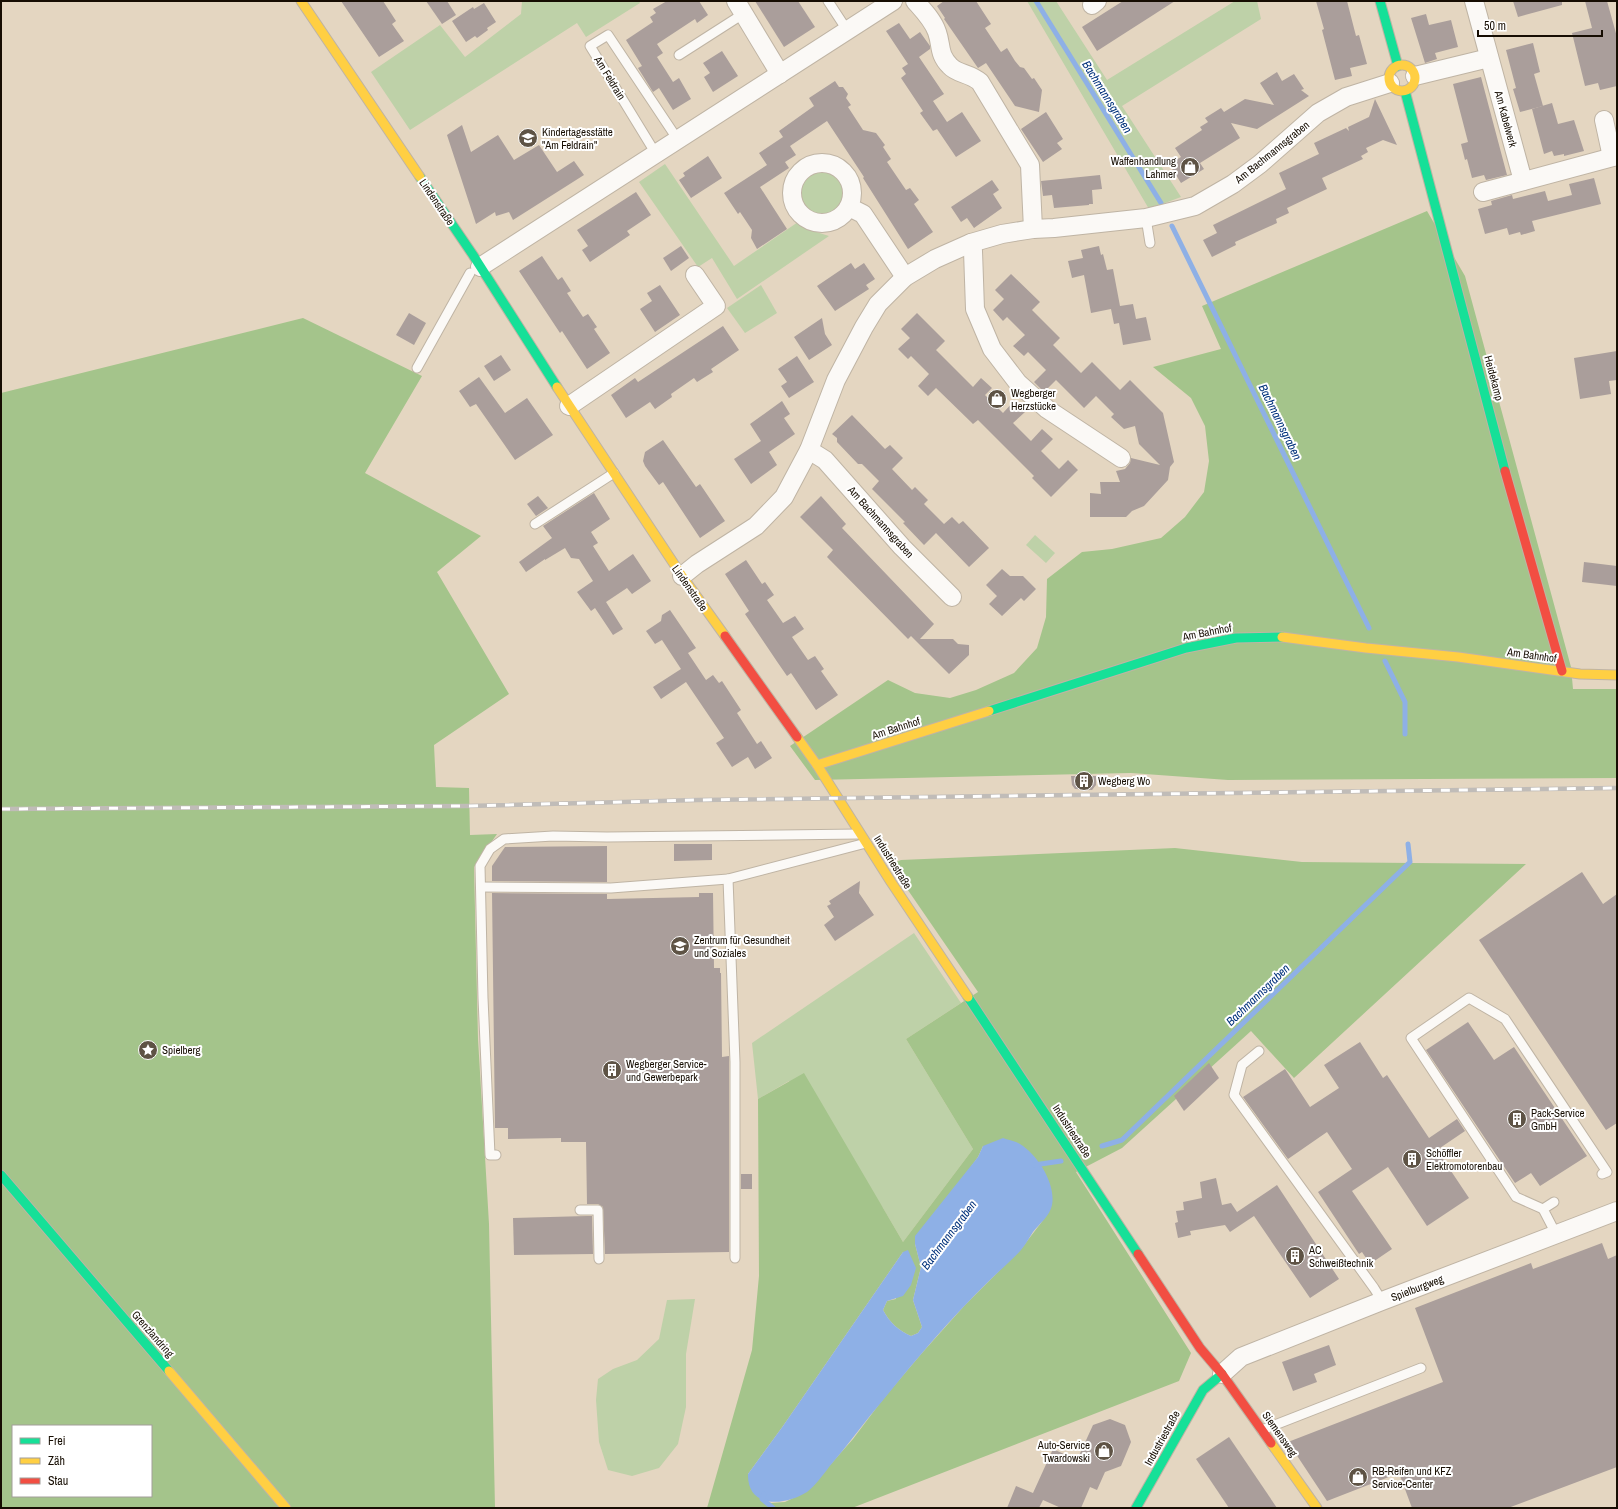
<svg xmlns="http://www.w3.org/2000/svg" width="1618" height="1509" viewBox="0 0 1618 1509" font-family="'Archivo Narrow',sans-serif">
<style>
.green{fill:#bed1a8}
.forest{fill:#a4c48b;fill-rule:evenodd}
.water{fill:#8eb0e6}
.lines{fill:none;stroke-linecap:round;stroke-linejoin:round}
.stream{stroke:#8eb0e6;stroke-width:5}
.building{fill:#aa9e9b}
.lane-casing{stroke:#bfb4a4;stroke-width:11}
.street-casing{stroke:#bfb4a4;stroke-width:20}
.fast-casing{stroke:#bfb4a4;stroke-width:11}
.slow-casing{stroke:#bfb4a4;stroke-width:11}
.jam-casing{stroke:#bfb4a4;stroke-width:11}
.lane{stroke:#fbf9f6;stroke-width:9}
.street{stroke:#fbf9f6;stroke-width:18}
.fast{stroke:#16e098;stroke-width:9}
.slow{stroke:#ffcf43;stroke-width:9}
.jam{stroke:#f24e42;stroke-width:9}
.rail-casing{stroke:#c0bcb8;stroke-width:4.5}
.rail{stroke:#fff;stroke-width:3;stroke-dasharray:9;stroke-linecap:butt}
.labels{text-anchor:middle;stroke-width:4;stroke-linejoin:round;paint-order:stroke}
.street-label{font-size:11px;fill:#160d02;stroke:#fff}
.poi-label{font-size:11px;fill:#160d02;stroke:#fff;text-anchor:start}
.water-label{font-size:12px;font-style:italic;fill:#00317b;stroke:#fff}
</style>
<rect width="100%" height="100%" fill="#e4d6c1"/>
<g class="green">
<path d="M522,1H639L640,3L586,37L577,23L410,130L371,72L440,25L465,57L521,14Z"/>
<path d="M1027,1H1056L1107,80L1235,1H1257L1261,19L1122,106L1181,197L1149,209Z"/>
<path d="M665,164L734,266L798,222L807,229L829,236L737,299L712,258L698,267L639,182Z"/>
<circle cx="821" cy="193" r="23"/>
<path d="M761,285L777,313L745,333L727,308Z"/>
<path d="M1035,535L1055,553L1046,563L1026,545Z"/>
<path d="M914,933L961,1003L906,1039L973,1149L903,1242L883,1208L789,1081L758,1099L752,1043Z"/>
<path d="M695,1299L686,1354V1407L678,1444L659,1468L632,1476L608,1470L599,1442L596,1400L598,1379L613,1369L637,1360L659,1339L667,1300Z"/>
</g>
<g class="forest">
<path d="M1427,211L1465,276L1571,667L1573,689H1617V778L1228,780L1131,773L815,780L790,746L888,680L915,693L950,698L976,690L1014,673L1037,648L1046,617L1047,579L1082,552L1112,549L1161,538L1185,517L1204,492L1209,461L1205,426L1191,398L1153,367L1221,349L1202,306Z"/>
<path d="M303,318L422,376L365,473L481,536L437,572L509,694L434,745L436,787L469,788L470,835L497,834L474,867L478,1039L489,1224L495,1508H1V393ZM13,1426H151V1496H13Z"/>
<path d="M1175,848L1302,862L1526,864L1294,1078L1251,1031L1122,1148L1076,1172L1191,1353L1179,1381L852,1508H707L752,1350L759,1276L758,1099L804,1073L903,1242L973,1149L906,1039L978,992L890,864L901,860ZM983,1146L1044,1219L1021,1249L965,1305L922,1353L883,1399L853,1439L807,1491L785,1502L771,1503L762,1499L748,1474L783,1426L903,1252L896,1299L887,1301L883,1310C890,1323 898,1330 911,1336L918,1333L922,1327L913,1300L921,1267L915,1244L978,1157Z"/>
</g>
<path class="water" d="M1003,1138C1008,1140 1016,1141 1020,1144C1038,1155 1056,1184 1052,1205C1050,1216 1039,1224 1033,1232C1029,1238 1026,1244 1021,1250C1011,1261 999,1271 989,1281C951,1318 917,1358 884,1399C865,1421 848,1445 829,1467C823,1475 815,1486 807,1492C785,1506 747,1509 748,1474L783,1426L903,1252L908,1250L916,1268L911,1285L903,1296L887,1301L883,1310C890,1323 898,1330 911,1336L918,1333L922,1327L913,1300L921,1267L915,1244V1236L978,1157L983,1146Z"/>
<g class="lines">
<g class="stream">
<path d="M1036,1L1161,203"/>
<path d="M1172,226L1369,628"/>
<path d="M1385,661L1405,702V734"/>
<path d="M1102,1146L1122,1140L1410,862L1408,844"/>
<path d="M1034,1165L1061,1161"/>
<path d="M764,1494L762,1499L773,1508"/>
</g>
</g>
<g class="building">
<path d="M341,1H383L396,21L392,24L404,41L379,57Z"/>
<path d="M426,1H447L456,15L442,24Z"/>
<path d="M667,1H699L708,15L697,23L695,19L657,44L663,53L657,57L673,82L679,78L691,99L673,110L659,88L653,92L638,68L642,66L626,40L653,22L650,17L656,13L653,9Z"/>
<path d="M755,1H798L815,27L784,47Z"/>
<path d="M944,1H976L991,24L985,28L1001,52L1007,48L1015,61L1020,67L1024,68L1032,79L1034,78L1042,90L1039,112L1015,106L986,63L978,68L944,19L945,18L937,6Z"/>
<path d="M1123,1H1175L1097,51L1082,27Z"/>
<path d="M1316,1H1347L1356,36L1359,35L1367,64L1350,68L1352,76L1335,80L1322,30L1324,29Z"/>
<path d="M1513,1H1562V5L1518,17Z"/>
<path d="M1585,1H1607L1617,37V86L1600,90L1598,83L1585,86L1572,33L1592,28Z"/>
<path d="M484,3L496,22L487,28L488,30L477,38L475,36L466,42L452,21L473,7L474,9Z"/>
<path d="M1426,14L1429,25L1451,20L1458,47L1435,53L1437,59L1425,63L1411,18Z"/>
<path d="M899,23L910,39L920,32L930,46V49L919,57L944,94L933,101L947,122L962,112L981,141L956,157L937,129L939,128L933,131L920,113L923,111L901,78L906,74L902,68L908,64L886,31Z"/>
<path d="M1533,43L1540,72L1534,74L1543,106L1520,112L1513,89L1516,88L1506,50Z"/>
<path d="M722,51L738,76L713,92L704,77L710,73L703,63Z"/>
<path d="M1277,72L1282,81L1294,74L1304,89L1301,90L1309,96L1257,129L1231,123L1240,138L1200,163L1204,169L1181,183L1169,164L1181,157L1175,148L1202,130L1200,127L1208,122L1205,118L1221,108L1224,112L1245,99L1274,105L1260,83Z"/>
<path d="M1481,77L1507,175L1486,180L1484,175L1472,178L1467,159L1465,160L1461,144L1468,142L1453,84Z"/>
<path d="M835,81L839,87H843L848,94L846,98L851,105L848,107L863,130L876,133L885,145L883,147L891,159L887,162L906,190L910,188L919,200L914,204L933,232L908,249L863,178L864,177L827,121L790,146L796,155L785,162L789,168L760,187L787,229L757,249L751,238L752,230L740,212L738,214L724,193L767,165L759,153L783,137L779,131L814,106L809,98Z"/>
<path d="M1375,99L1397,145L1383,140L1366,148L1368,152L1361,156L1363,159L1322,178L1327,189L1287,208L1289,213L1276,219L1277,223L1235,242L1236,245L1212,257L1203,240L1217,233L1213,225L1286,189L1279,173L1319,154L1314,143L1346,128L1349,131L1348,127L1369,117Z"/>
<path d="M1552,103L1558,124L1574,120L1584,151L1564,156V154L1554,156L1552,151L1544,154L1532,109Z"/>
<path d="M1046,112L1063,139L1057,143L1062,149L1043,162L1021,129Z"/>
<path d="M462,125L471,152L498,135L514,160L539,145L557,172L574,161L584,175L513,220L509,212L496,216L495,212L476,224L447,135Z"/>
<path d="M708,156L722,178L691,198L679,180L685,176L683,173Z"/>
<path d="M1100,175L1102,189L1092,190L1093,204H1089V205L1054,208L1052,195L1043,196L1041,181Z"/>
<path d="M1594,178L1601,204L1532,221L1535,231L1521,235L1520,232L1509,235L1507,228L1485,234L1478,209L1492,205L1491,201L1512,195L1513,199L1545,191L1548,201L1572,195L1569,184Z"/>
<path d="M992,180L999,190L993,194L1002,208L974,228L967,218L961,222L951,207Z"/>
<path d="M636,192L651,215L627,231L630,235L590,262L582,250L588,246L577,230Z"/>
<path d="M681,246L689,258L671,271L663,258Z"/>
<path d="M1099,246L1101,255L1103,254L1107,270L1113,269L1120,306L1133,304L1136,319L1146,317L1151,340L1123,345L1119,323L1114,324L1111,309L1091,313L1084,275L1072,278L1068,261L1083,258L1081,250Z"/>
<path d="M542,256L558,280L562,277L571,291L567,293L583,317L588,314L597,327L594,329L610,353L587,369L562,331L560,333L519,271Z"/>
<path d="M851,263L855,269L864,263L875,279L866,285L869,289L835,311L817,286Z"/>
<path d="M1011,274L1040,302L1032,310L1060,338L1053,345L1081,373L1092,362L1120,390L1130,380L1163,413L1174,462L1170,467L1168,480L1144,506L1132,511L1126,517H1090V493L1101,494L1100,482H1120L1116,471L1125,469L1130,463L1131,458L1160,465L1139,444L1135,426L1124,429L1111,417L1114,414L1096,396L1084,408L1056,380L1044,392L1034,382L1046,370L1028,352L1024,356L1013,346L1025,335L1007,317L1003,321L993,310L1004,299L995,290Z"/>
<path d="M660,285L680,315L655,332L640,309L652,301L647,293Z"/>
<path d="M409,313L426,323L414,345L396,335Z"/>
<path d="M917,313L945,341L936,350L973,387L981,378L992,388L985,395L1003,413L1014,401L1025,412L1013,423L1031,441L1042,429L1053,439L1041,451L1059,469L1068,460L1078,470L1051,497L1032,478L1034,476L978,420L973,424L936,388L928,396L918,386L929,374L911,356L908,359L898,349L910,338L901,329Z"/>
<path d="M822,318L825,334L832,345L809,360L794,337Z"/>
<path d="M723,326L739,350L711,369L713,372L697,382L694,378L671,394L672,397L655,409L650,402L626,418L611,395L635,378L638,382Z"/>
<path d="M1617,351V380L1609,381L1611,394L1580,399L1574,358Z"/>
<path d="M501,355L511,370L494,381L484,366Z"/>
<path d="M797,356L814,382L789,398L781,386L787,382L778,369Z"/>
<path d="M479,377L505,413L527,398L553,435L515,460L476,404L470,407L459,391Z"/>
<path d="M782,401L790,414L784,418L795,434L769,452L777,465L751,484L734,459L761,441L750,424Z"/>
<path d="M852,415L885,449L890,445L903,458L892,469L912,490L915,487L928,500L924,504L944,524L952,517L959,524L963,521L989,548L969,567L936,533L924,545L903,523L905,522L872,489L879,481L862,464H858L837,442V438L832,434Z"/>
<path d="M663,440L696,487L700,484L725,521L700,538L663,482L659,485L645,466L643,461L645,452Z"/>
<path d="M594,493L610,519L591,532L598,543L593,546L609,571L633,554L651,581L632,594L627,588L606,602L623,629L613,635L595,608L591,611L577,592L593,581L579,559L571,558L565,548L545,560V559L526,572L519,562L552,538L543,526Z"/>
<path d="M538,496L548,508L536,516L527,504Z"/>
<path d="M821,496L846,524L842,528L934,624L920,639H953L958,644L969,645V655L949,674L911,636L908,639L827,557L833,550L800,517Z"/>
<path d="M746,560L762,584L765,582L774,595L767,600L783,623L795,616L804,629L792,637L808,660L815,656L824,669L821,671L838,695L816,710L791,673L787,676L778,663L745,614L749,611L725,574Z"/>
<path d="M1584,562L1617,566V586L1582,582Z"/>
<path d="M1002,569L1010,576H1023L1036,589L1024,601L1021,598L1002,616L989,604L997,596L986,585Z"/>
<path d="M670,610L696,648L688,653L706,680L713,675L719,683L722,681L741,710L737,713L757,744L761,741L772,758L755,769L748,757L732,767L716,743L724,738L686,682L661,699L653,687L681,669L662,640L655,644L646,631L661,621L662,615Z"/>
<path d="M1071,776H1096V785L1092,790L1075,789L1072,785Z"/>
<path d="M674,844H712V860L674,861Z"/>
<path d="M607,846V882L492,881V866L505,847Z"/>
<path d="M1582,872L1603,904L1617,894V1123L1606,1130L1479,940Z"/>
<path d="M860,881L859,893L874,915L835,941L824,925L834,917L827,906L831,904L829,901Z"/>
<path d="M492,893L607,894V899L699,897V893H713L714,968H720V973H721L722,1057L729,1056V1252L605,1254L603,1207L598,1204H587L586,1142H561V1138L508,1139V1128H495Z"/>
<path d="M1468,1022L1494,1060L1514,1047L1587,1156L1540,1186L1531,1173L1515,1183L1426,1050Z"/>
<path d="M1360,1042L1383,1078L1387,1075L1429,1138L1457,1119L1465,1131L1437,1150L1469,1198L1427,1226L1388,1167L1352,1191L1392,1249L1370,1264L1362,1252L1359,1254L1318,1192L1352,1169L1327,1132L1288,1159L1243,1097L1285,1069L1310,1107L1339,1088L1324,1065Z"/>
<path d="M1209,1063L1219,1078L1184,1111L1174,1096Z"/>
<rect x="741" y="1174" width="11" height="15"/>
<path d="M1216,1178L1222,1205L1231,1203L1237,1212L1277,1185L1339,1279L1310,1298L1254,1216L1230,1232L1225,1225L1190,1231L1191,1235L1178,1238L1175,1223L1178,1222L1176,1211L1184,1210L1183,1202L1202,1198L1200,1182Z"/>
<path d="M587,1216H592L593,1254L514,1255L513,1218Z"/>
<path d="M1602,1243L1608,1259L1617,1255V1467L1508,1508H1412L1399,1473L1327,1501L1288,1442L1443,1382L1415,1308L1531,1263L1533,1269Z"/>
<path d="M1329,1345L1336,1365L1314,1374L1317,1382L1293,1391L1282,1362Z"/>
<path d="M1110,1419L1125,1425L1131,1442L1121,1466L1105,1472L1097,1490L1090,1487L1081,1508H1061L1043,1500L1039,1508H1007L1016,1486L1033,1493L1053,1449L1077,1460L1093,1425Z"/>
<path d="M1229,1437L1277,1508H1229L1196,1459Z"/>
</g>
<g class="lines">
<defs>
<g id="lane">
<path d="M828,1L847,30"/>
<path d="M679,55L743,14"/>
<path d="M656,154L590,46L608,35L678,140"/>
<path d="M1146,218L1150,243"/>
<path d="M417,368L470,273"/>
<path d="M535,524L614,473"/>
<path d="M728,879L735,1062V1258"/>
<path d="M481,887L611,888L728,879L866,843"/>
<path d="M1259,1051L1242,1065L1234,1095L1374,1288L1382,1301"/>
<path d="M496,1155H490L483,998L480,866L490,849L504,839L553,836L607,837L859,834"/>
<path d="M1554,1202L1543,1209L1556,1234"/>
<path d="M1543,1209L1516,1197L1411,1038L1469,998L1505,1019L1607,1172L1602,1174"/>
<path d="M580,1210H598L599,1259"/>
<path d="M1262,1430L1421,1368"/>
</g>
<g id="street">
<path d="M736,1L780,74"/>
<path d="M915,1C923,10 933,20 937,32C942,46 938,54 950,66C957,74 970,73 980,82L1030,165L1033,229"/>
<path d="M1474,1L1523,181"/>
<path d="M1092,5L1097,1"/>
<path d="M1415,76L1489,58"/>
<path d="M1604,120L1612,157"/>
<circle cx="822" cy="193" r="30"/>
<path d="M1483,192L1617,156"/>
<path d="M849,207L863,214L905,277"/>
<path d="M971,243L973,251L975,309L992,349L1018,383L1047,409L1121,458"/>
<path d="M480,267L893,1"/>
<path d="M569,406L716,306L695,275"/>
<path d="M809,450L825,460L902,547L952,597"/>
<path d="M682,576L697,564L756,526L784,497L809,450L836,380L864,327L878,304L905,277L935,259L971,243L1002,234L1033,229L1054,228L1146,218L1195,206L1233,184L1260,164L1318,113L1346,97L1390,83"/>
<path d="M1222,1374L1241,1357L1382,1301L1617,1211"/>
</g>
<g id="fast">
<path d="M1380,1L1398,66"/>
<path d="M1405,91L1505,471"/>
<path d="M420,177L473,255L557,387"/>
<path d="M989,711L1186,648L1236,638L1282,637"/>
<path d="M968,997L1138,1254"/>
<path d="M1,1175L169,1371"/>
<path d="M1136,1508L1203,1390L1222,1374"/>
</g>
<g id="slow">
<path d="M301,1L420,177"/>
<circle cx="1402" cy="78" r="13"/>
<path d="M557,387L682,576L725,636"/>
<path d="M1282,637L1366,648L1458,657L1580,674L1617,675"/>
<path d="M797,737L817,765L891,882L968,997"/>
<path d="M817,765L989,711"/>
<path d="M169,1371L286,1508"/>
<path d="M1271,1443L1317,1508"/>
</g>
<g id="jam">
<path d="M1505,471L1562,671"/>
<path d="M725,636L797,737"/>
<path d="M1138,1254L1200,1348L1222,1374L1271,1443"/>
</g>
</defs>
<use href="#lane" class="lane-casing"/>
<use href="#street" class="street-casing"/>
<use href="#fast" class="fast-casing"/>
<use href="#slow" class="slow-casing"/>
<use href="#jam" class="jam-casing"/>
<use href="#lane" class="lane"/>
<use href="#street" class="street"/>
<use href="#fast" class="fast"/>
<use href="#slow" class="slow"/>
<use href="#jam" class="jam"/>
<defs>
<path id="rail" d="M1,809L467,806L698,800L1617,788"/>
</defs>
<use href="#rail" class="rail-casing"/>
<use href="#rail" class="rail"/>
</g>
<defs>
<symbol id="school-disc" viewBox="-11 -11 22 22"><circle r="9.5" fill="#5e5345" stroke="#fff"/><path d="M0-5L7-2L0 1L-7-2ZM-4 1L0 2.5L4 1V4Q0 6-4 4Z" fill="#fff"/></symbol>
<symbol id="shop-disc" viewBox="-11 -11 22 22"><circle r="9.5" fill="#5e5345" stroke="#fff"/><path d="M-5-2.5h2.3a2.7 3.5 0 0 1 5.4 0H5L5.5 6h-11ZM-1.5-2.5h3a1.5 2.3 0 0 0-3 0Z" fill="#fff"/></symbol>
<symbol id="building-disc" viewBox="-11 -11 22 22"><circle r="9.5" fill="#5e5345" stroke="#fff"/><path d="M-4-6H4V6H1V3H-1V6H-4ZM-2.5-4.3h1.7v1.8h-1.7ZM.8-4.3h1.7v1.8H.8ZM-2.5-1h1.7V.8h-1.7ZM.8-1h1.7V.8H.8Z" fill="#fff"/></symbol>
<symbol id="sight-disc" viewBox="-11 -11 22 22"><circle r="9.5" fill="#5e5345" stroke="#fff"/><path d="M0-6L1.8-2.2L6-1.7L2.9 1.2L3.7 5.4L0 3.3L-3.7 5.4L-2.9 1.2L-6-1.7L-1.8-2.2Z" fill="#fff"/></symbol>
</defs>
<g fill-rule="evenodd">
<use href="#school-disc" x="517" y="127" width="22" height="22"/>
<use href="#shop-disc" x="1179" y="156" width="22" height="22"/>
<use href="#shop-disc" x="986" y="388" width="22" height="22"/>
<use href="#building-disc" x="1073" y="770" width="22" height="22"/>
<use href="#school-disc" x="669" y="935" width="22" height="22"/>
<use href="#sight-disc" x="137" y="1039" width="22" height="22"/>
<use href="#building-disc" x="601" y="1059" width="22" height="22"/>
<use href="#building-disc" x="1506" y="1108" width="22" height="22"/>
<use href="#building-disc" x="1401" y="1148" width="22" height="22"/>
<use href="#building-disc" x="1284" y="1245" width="22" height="22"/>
<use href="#shop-disc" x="1093" y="1440" width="22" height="22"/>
<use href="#shop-disc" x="1347" y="1466" width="22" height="22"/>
</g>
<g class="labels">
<g class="street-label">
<text transform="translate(610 78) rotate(58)" y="4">Am Feldrain</text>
<text transform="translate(1506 119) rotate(75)" y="4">Am Kabelwerk</text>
<text transform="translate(1272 152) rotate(-39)" y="4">Am Bachmannsgraben</text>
<text transform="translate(437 202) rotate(56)" y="4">Lindenstraße</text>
<text transform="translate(1494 378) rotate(75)" y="4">Heidekamp</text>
<text transform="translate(881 522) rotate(48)" y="4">Am Bachmannsgraben</text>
<text transform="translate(690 588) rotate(55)" y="4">Lindenstraße</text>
<text transform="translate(1207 632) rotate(-11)" y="4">Am Bahnhof</text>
<text transform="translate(1532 655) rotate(8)" y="4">Am Bahnhof</text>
<text transform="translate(896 728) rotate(-18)" y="4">Am Bahnhof</text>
<text transform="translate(893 862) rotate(58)" y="4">Industriestraße</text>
<text transform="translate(1072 1131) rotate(57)" y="4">Industriestraße</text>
<text transform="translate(1417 1288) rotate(-21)" y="4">Spielburgweg</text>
<text transform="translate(153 1334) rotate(49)" y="4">Grenzlandring</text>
<text transform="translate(1280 1434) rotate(55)" y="4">Siemensweg</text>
<text transform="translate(1162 1438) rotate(-61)" y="4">Industriestraße</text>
</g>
<g class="poi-label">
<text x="542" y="136">Kindertagesstätte<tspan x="542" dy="13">"Am Feldrain"</tspan></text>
<text x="1176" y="165" text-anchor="end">Waffenhandlung<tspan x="1176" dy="13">Lahmer</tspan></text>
<text x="1011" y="397">Wegberger<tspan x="1011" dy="13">Herzstücke</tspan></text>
<text x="1098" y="785">Wegberg Wo</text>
<text x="694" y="944">Zentrum für Gesundheit<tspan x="694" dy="13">und Soziales</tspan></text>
<text x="162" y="1054">Spielberg</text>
<text x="626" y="1068">Wegberger Service-<tspan x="626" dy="13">und Gewerbepark</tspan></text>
<text x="1531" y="1117">Pack-Service<tspan x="1531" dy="13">GmbH</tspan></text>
<text x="1426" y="1157">Schöffler<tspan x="1426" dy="13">Elektromotorenbau</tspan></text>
<text x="1309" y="1254">AC<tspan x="1309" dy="13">Schweißtechnik</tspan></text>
<text x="1090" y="1449" text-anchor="end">Auto-Service<tspan x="1090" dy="13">Twardowski</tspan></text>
<text x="1372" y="1475">RB-Reifen und KFZ<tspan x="1372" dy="13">Service-Center</tspan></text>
</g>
<g class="water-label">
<text transform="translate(1107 97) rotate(58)" y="4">Bachmannsgraben</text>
<text transform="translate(1280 422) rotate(64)" y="4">Bachmannsgraben</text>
<text transform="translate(1258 995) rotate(-44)" y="4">Bachmannsgraben</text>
<text transform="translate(949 1235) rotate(-53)" y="4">Bachmannsgraben</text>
</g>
</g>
<rect width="1618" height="1509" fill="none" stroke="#160d02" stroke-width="4"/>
<rect x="12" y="1425" width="140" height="72" fill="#ffffff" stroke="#a29e9a"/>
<rect x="20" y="1438" width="20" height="6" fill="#16e098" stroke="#a29e9a"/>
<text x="48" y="1445" font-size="12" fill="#160d02">Frei</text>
<rect x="20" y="1458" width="20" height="6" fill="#ffcf43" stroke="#a29e9a"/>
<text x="48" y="1465" font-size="12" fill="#160d02">Zäh</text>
<rect x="20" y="1478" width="20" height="6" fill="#f24e42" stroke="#a29e9a"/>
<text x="48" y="1485" font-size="12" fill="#160d02">Stau</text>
<path d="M1478 30v6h124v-6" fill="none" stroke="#160d02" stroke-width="2"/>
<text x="1484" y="30" font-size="12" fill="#160d02" stroke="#ffffff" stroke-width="3" paint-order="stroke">50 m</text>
</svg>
